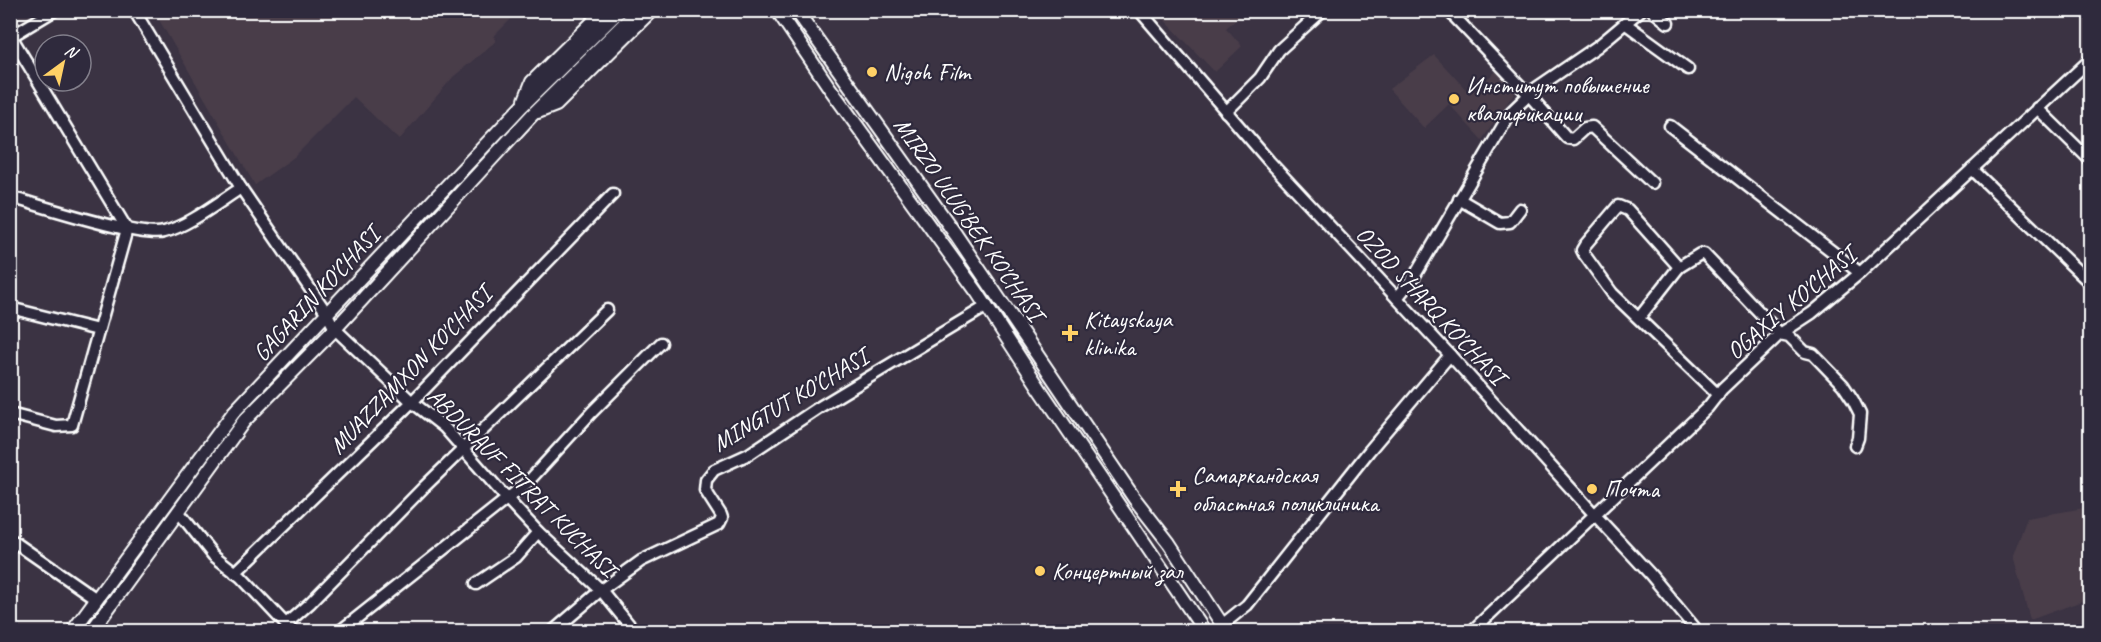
<svg xmlns="http://www.w3.org/2000/svg" width="2101" height="642" viewBox="0 0 2101 642" font-family="Caveat,sans-serif">
<style>
.built{fill:#4a3e4a}
.lines{fill:none;stroke-linecap:round;stroke-linejoin:round}
.minor-casing{stroke:#fff;stroke-width:15}
.major-casing{stroke:#fff;stroke-width:16}
.minor{stroke:#2f2a3d;stroke-width:10}
.major{stroke:#2f2a3d;stroke-width:12}
.poi-dot{fill:#ffd166;stroke:#2f2a3d;stroke-width:2}
.labels{text-anchor:middle;stroke-width:4.5;stroke-linejoin:round;paint-order:stroke}
.poi-label{font-size:24px;fill:#fff;stroke:#2f2a3d;text-anchor:start}
.street-label{font-size:24px;fill:#fff;stroke:#2f2a3d}
</style>
<rect width="100%" height="100%" fill="#3b3343"/>
<filter id="ink" filterUnits="userSpaceOnUse"><feTurbulence type="fractalNoise" baseFrequency=".0167" numOctaves="2"/><feDisplacementMap in="SourceGraphic" scale="12" xChannelSelector="R" yChannelSelector="G"/><feConvolveMatrix kernelMatrix="1 2 1 2 8 2 1 2 1" color-interpolation-filters="sRGB"/></filter>
<g filter="url(#ink)">
<g class="built">
<path d="M154,11H519L494,36L496,41L453,77L399,140L354,97L294,157L255,185Z"/>
<path d="M1156,11H1245L1226,28L1242,46L1215,72Z"/>
<path d="M1434,55L1470,94L1501,67L1518,87L1482,140L1449,104L1424,128L1389,89Z"/>
<path d="M2090,507V598L2030,620L2013,556L2027,518Z"/>
</g>
<g class="lines">
<defs>
<g id="minor">
<path d="M134,10L241,188L326,312L335,329L412,402L444,427L508,500L538,532L601,590L635,632"/>
<path d="M1139,10L1269,161L1450,355L1595,515L1650,574L1694,627L1695,632"/>
<path d="M1448,10L1529,95L1567,138L1573,139L1585,128L1592,127L1652,183"/>
<path d="M1652,10L1668,23"/>
<path d="M1626,24L1688,69"/>
<path d="M11,36L127,229"/>
<path d="M10,37L55,10"/>
<path d="M2037,108L2090,160"/>
<path d="M1226,112L1260,78L1279,50L1323,10"/>
<path d="M1670,126L1860,273"/>
<path d="M1972,169L2090,283"/>
<path d="M10,197C39,205 142,239 164,232C188,226 219,202 241,188"/>
<path d="M1459,199L1500,223L1510,222L1520,209"/>
<path d="M1679,267L1700,254H1704L1780,334L1789,336L1805,352L1813,354L1843,385L1853,400L1860,414L1858,438L1855,446"/>
<path d="M1397,298L1414,277L1511,112L1535,89L1598,46L1641,10"/>
<path d="M10,308L98,330"/>
<path d="M1639,318L1679,267L1628,210L1618,206L1585,245L1582,250L1584,254L1612,293L1718,395"/>
<path d="M10,414L56,426L72,425L127,229"/>
<path d="M178,511L213,555L241,577L293,632"/>
<path d="M10,539L95,598"/>
<path d="M235,573L412,402L613,194"/>
<path d="M476,584L516,557L538,532"/>
<path d="M286,624L310,603L424,487L607,310"/>
<path d="M1222,625L1247,605L1369,451L1450,355"/>
<path d="M339,632L527,483L591,413L661,343"/>
<path d="M552,632L601,590L641,561L719,524L722,518L721,515L705,490L706,480L714,470L749,454L818,408L987,306"/>
<path d="M1471,632L1708,407L1722,389L1780,334L1812,313L1860,273L2090,60"/>
</g>
<g id="major">
<path d="M777,10L829,87L977,292L1040,389L1205,632"/>
<path d="M796,10L956,235L1134,498L1169,543L1227,632"/>
<path d="M525,100L532,82L605,10"/>
<path d="M538,112L556,105L652,10"/>
<path d="M72,632L234,412L522,106L620,10"/>
<path d="M91,632L244,421L335,329L532,115L638,10"/>
</g>
</defs>
<use href="#minor" class="minor-casing"/>
<use href="#major" class="major-casing"/>
<use href="#minor" class="minor"/>
<use href="#major" class="major"/>
</g>
</g>
<g class="poi-dot">
<circle cx="872" cy="72" r="6"/>
<circle cx="1454" cy="99" r="6"/>
<path d="M1067 324h6v6h6v6h-6v6h-6v-6h-6v-6h6z"/>
<path d="M1175 480h6v6h6v6h-6v6h-6v-6h-6v-6h6z"/>
<circle cx="1592" cy="489" r="6"/>
<circle cx="1040" cy="571" r="6"/>
</g>
<g class="labels">
<g class="poi-label">
<text x="884" y="80">Nigoh Film</text>
<text x="1466" y="93">Институт повышение<tspan x="1466" dy="28">квалификации</tspan></text>
<text x="1084" y="327">Kitayskaya<tspan x="1084" dy="28">klinika</tspan></text>
<text x="1192" y="483">Самаркандская<tspan x="1192" dy="28">областная поликлиника</tspan></text>
<text x="1604" y="497">Почта</text>
<text x="1052" y="579">Концертный зал</text>
</g>
<g class="street-label">
<text transform="translate(969 219) rotate(55)" y="8">MIRZO ULUG'BEK KO'CHASI</text>
<text transform="translate(316 294) rotate(-47)" y="8">GAGARIN KO'CHASI</text>
<text transform="translate(1791 303) rotate(-40)" y="8">OGAXIY KO'CHASI</text>
<text transform="translate(1431 305) rotate(47)" y="8">OZOD SHARQ KO'CHASI</text>
<text transform="translate(410 370) rotate(-46)" y="8">MUAZZAMXON KO'CHASI</text>
<text transform="translate(790 400) rotate(-31)" y="8">MINGTUT KO'CHASI</text>
<text transform="translate(522 482) rotate(45)" y="8">ABDURAUF FITRAT KUCHASI</text>
</g>
</g>
<rect width="2101" height="642" fill="none" stroke="#2f2a3d" stroke-width="36"/>
<rect x="18" y="18" width="2065" height="606" fill="none" stroke="#fff" stroke-width="2" filter="url(#ink)"/>
<g transform="translate(63 63) rotate(33)"><circle r="28" fill="#2f2a3d" stroke="#827f8b" stroke-width="1.5"/>
<path d="M0-4.5L10 22L0 15L-10 22Z" fill="#ffd166"/>
<text y="-9" font-size="16" font-weight="bold" text-anchor="middle" fill="#ffffff">N</text>
</g>
</svg>
